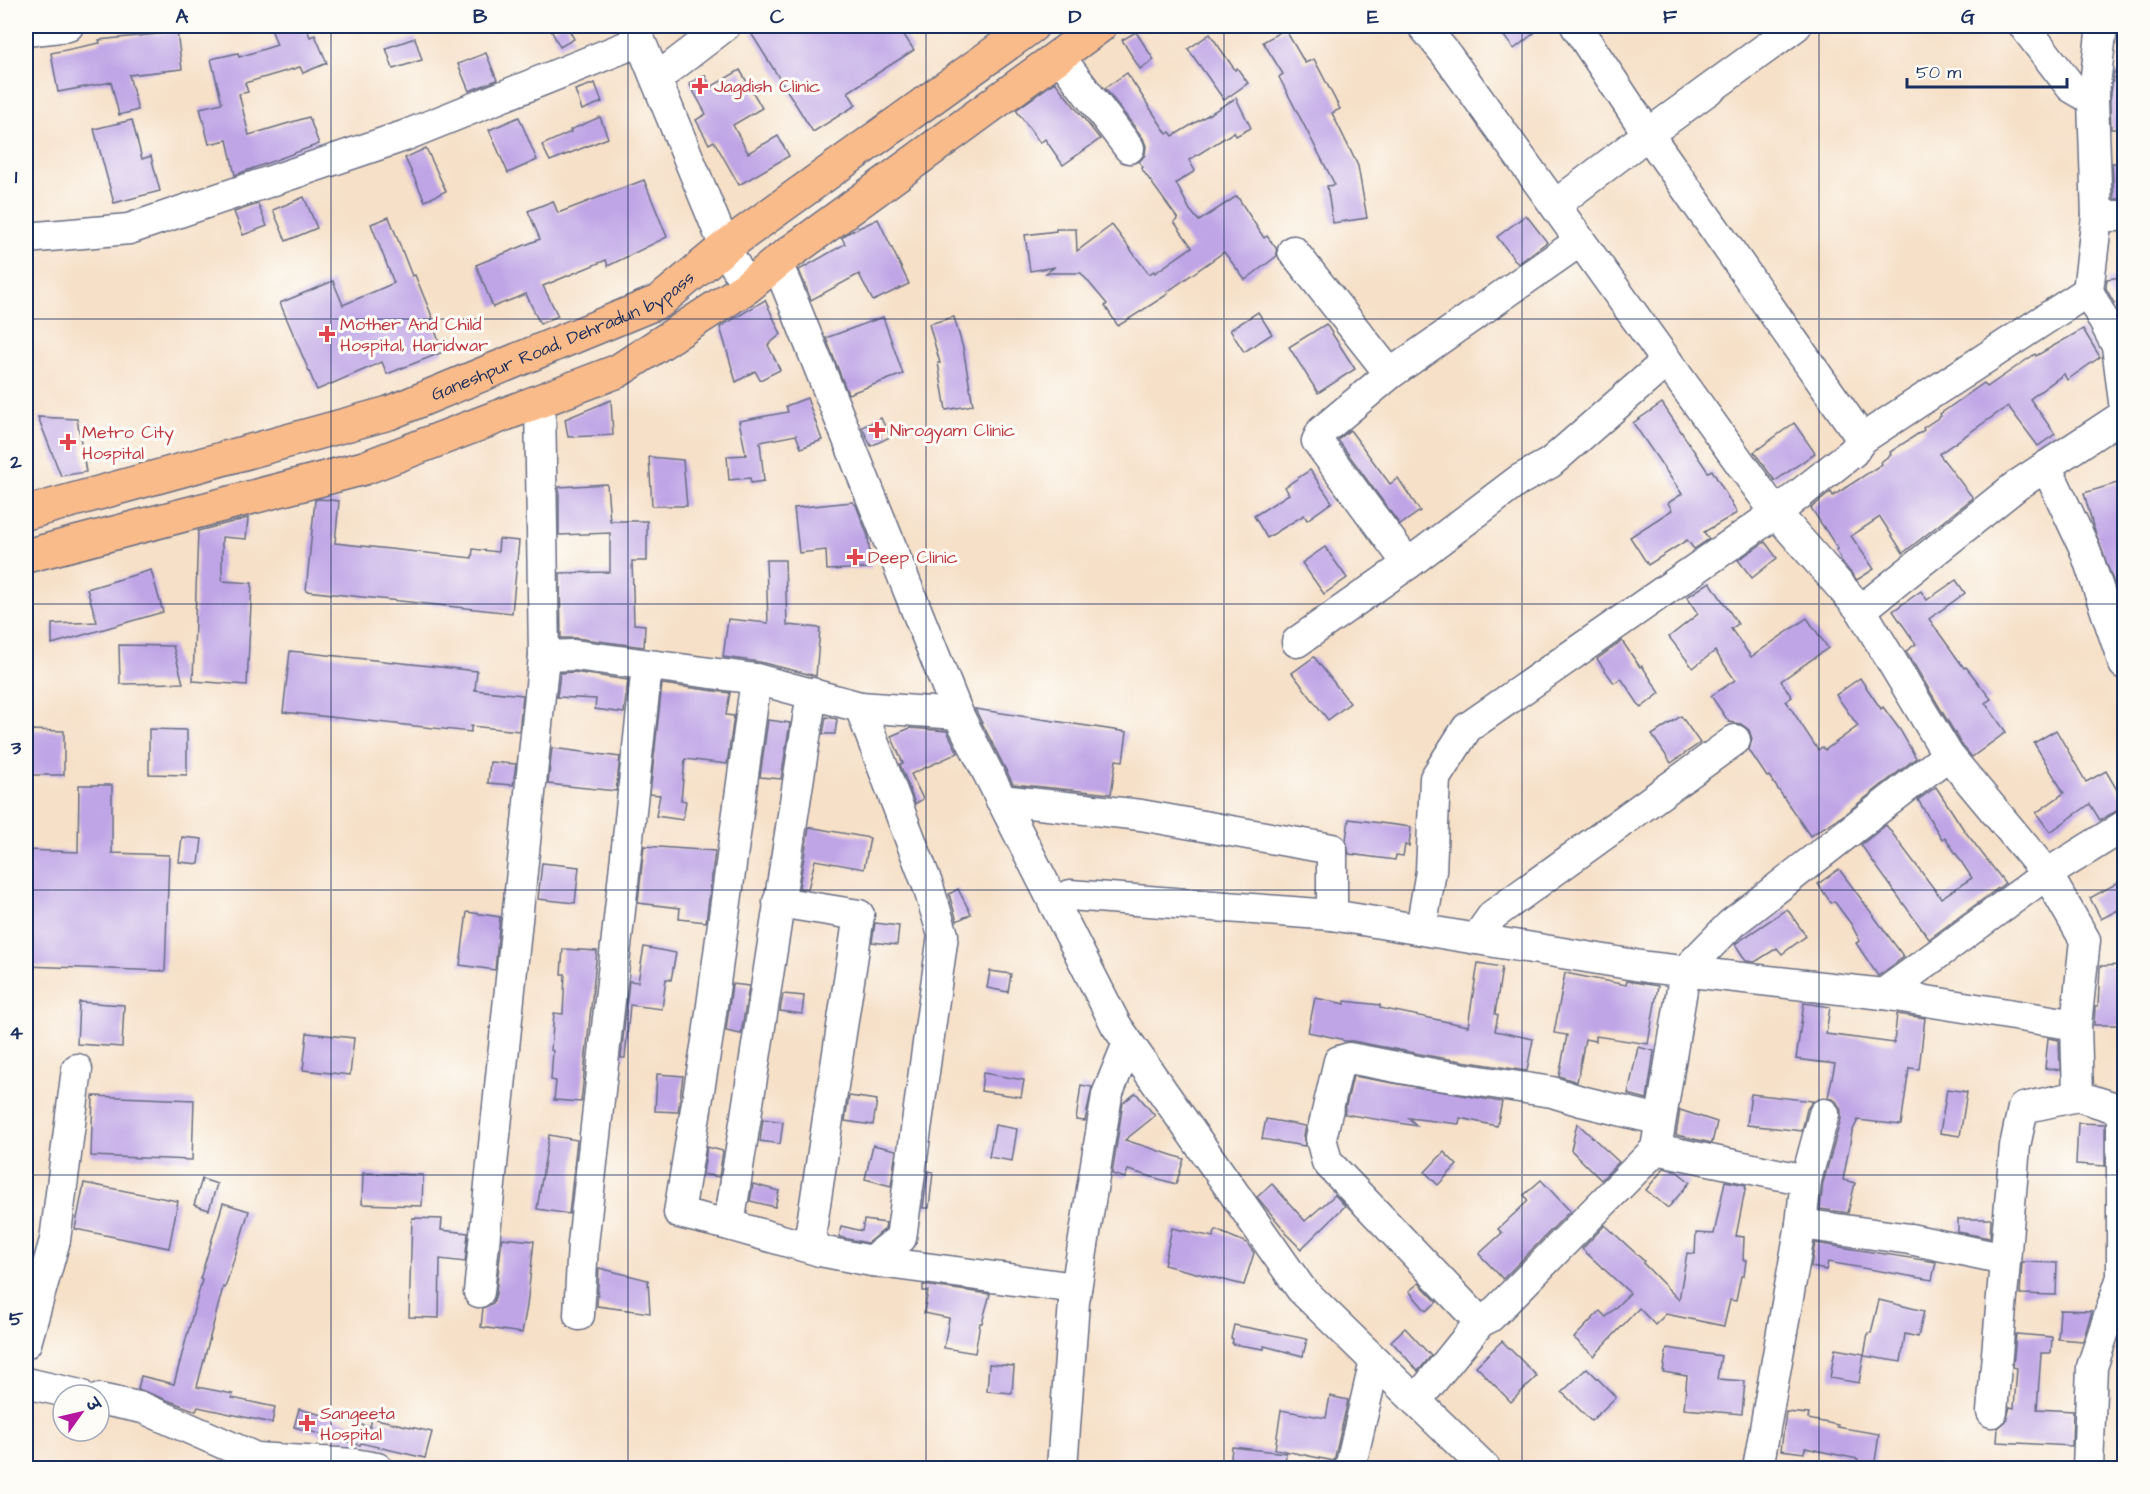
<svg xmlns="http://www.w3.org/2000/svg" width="2150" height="1494" viewBox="0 0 2150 1494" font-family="'Architects Daughter','Playpen Sans Deva',sans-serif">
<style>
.building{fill:#bfa5e6}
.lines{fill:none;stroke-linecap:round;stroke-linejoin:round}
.minor-casing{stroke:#686d83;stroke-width:33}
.major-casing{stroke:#686d83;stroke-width:36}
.minor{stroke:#fff;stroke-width:30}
.major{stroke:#fabb8b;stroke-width:33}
.grid{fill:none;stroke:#1b2f5e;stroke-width:1.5;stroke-opacity:0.55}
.health-dot{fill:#e0444e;stroke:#fdfcf7;stroke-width:2}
.labels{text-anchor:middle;stroke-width:6;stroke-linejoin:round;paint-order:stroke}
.health-label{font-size:18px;fill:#be3a42;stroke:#fdfcf7;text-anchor:start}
.street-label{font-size:18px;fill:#1b2f5e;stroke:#fdfcf7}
.neatline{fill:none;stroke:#1b2f5e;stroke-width:2}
.grid-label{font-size:20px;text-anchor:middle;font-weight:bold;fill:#1b2f5e}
</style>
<rect width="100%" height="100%" fill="#fdfcf7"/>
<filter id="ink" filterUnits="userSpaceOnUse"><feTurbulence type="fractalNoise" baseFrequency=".0167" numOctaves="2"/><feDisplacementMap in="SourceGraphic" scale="12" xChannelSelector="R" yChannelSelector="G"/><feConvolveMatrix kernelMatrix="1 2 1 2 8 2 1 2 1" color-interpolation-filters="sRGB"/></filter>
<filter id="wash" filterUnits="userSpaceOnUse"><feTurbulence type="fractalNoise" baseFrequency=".008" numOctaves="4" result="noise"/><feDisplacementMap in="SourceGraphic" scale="24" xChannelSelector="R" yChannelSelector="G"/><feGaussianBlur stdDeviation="1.35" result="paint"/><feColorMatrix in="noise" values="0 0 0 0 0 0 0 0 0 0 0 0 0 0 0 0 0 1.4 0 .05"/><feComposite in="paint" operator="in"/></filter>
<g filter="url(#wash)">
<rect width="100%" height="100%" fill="#f6e0c8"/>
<g id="blocks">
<g class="building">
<path d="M270,26H306L310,37L315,35L327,63L303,73L300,67L245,83L248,92L239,94L249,135L309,117L319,144L235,175L227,140L209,144L200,108L222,103L211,59L238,53L239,57L277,45Z"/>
<path d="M560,26H567L574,39L560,47L551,30Z"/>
<path d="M764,26H898L914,50L848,92L856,105L813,132L751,33Z"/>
<path d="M1496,26H1543L1514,49Z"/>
<path d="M1285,29L1305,63L1314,59L1340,109L1332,113L1358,166L1367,218L1333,223L1327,186L1335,185L1279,77L1283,74L1263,42Z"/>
<path d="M177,32L182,69L129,75L138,110L119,115L111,82L58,92L51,53L100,43L99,40Z"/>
<path d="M1136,32L1154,60L1140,69L1122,40Z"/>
<path d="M1210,34L1235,70L1237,68L1248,83L1224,100L1188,49Z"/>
<path d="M415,38L422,60L393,69L386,48Z"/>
<path d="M486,53L497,80L469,91L458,64Z"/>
<path d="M740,70L762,108L733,125L748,153L778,136L789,156L739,185L714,141L709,144L696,120L706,114L689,83L705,75L711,87Z"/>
<path d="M2114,72H2124V129H2111L2110,101Z"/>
<path d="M1127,73L1167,134L1170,132L1173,136L1236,98L1251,128L1236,136L1234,132L1189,160L1195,171L1176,183L1190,210L1199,221L1237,196L1264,238L1267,236L1276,248L1277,256L1245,280L1224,252L1167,292L1168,294L1118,326L1105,306L1107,304L1081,273H1046L1055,267L1030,271L1025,235L1056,231V229H1076L1077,251L1112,225L1149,274L1154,271L1155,273L1192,247L1174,222L1178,219L1141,168L1143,167L1139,162L1145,155L1146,146L1143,138L1105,88Z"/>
<path d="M1055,82L1100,139L1063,165L1045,139L1040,143L1016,110Z"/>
<path d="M595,83L602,102L582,110L575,90Z"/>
<path d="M519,117L537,160L508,173L489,130Z"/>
<path d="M600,117L608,138L550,161L542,145L571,132L570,130Z"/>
<path d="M132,120L142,159L151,156L160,191L114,203L94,129Z"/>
<path d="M426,148L446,191L425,201L405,158Z"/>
<path d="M2112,163H2124V199H2114Z"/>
<path d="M644,180L667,237L608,266L606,260L543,286L558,316L540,324L526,294L493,307L476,265L540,239L528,211L553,201L558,213Z"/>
<path d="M304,197L317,228L286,241L273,210Z"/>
<path d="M258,204L267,226L243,235L234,212Z"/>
<path d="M1526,215L1547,242L1518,264L1497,237Z"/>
<path d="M389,217L412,276L415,275L433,319L431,320L443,352L387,374L382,362L317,390L280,303L333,281L343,305L394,283L371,224Z"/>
<path d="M878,219L909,284L873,301L859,274L811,300L799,270L845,244L842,238L848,233Z"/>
<path d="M2121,277L2124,290V301L2114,303L2106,288L2107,279Z"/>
<path d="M765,300L781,334L768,345L780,370L760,380L755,371L736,382L720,327Z"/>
<path d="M1258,312L1272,334L1244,352L1230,330Z"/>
<path d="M883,317L903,374L848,394L826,338Z"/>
<path d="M954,317L963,348L973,405L946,410L938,363H940L929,324Z"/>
<path d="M1326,324L1355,369L1318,393L1289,347Z"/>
<path d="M2083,329L2100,357L2067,380L2064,374L2030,399L2055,434L2038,446L2008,406L1939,454L1973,498L1903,553L1880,517L1851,536L1874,569L1857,580L1840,560L1841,559L1836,550L1838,549L1811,508L1831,492L1833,496L1882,464L1881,462L1891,454L1890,452L1924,430L1923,428L1941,416L1940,414L1984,383L1987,387L2035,354L2036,356Z"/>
<path d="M807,398L822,440L801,448L796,435L760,442L764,481L751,483L750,478L729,480L727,456L746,455L739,421L788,412L786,406Z"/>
<path d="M611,400L613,435L568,437L565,419Z"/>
<path d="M1662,403L1708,472L1712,470L1737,513L1704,532L1709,539L1694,549L1687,540L1648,565L1630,537L1672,510L1668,503L1682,494L1633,423Z"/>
<path d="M38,417L77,419L86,472L61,476Z"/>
<path d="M881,418L890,437L871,446L862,427Z"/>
<path d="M1794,423L1815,453L1775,481L1754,452Z"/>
<path d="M1350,430L1390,484L1398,478L1420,511L1400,525L1338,440Z"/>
<path d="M649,457L683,460L687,506H652Z"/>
<path d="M1310,470L1332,502L1307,520L1304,515L1267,538L1254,516L1289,494L1285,487Z"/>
<path d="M2124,481V608H2123L2093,526L2084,493Z"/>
<path d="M607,484L610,521H647V561H632L634,624L645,625L644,647L576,638H561L560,573L610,572V533L559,535V487Z"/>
<path d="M320,499L339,501L335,543L472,558L473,549L498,552L499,539L519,541L512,613L306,591L315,500Z"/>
<path d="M852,502L856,505L868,536L871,568L827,570L826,550L799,553L794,508Z"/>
<path d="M248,518L246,539L222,537V581L252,583L247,685L193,681L198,531Z"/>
<path d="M1765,542L1777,558L1752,578L1738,560Z"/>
<path d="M1325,547L1347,578L1324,594L1302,563Z"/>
<path d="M766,560H785L787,625L820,628L816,676L760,662L723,657L728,619L768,623Z"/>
<path d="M151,570L163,612L52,644V624L97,622L87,589Z"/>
<path d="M1956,580L1965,593L1929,619L1964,668L1966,667L1991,699L1985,703L2006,732L1972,757L1962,745L1906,651L1916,644L1893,611L1921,591L1927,600Z"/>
<path d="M1710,582L1738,624L1731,629L1751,657L1807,618L1828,648L1781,681L1792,697L1786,701L1818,750L1822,747L1825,750L1858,726L1836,695L1860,678L1881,709L1883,707L1900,730L1916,758L1841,817L1810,836L1769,776L1767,777L1749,750L1752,739L1749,730L1741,724L1729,722L1711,696L1735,680L1715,651L1693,668L1669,637L1698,614L1687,597Z"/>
<path d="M1622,641L1640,667L1642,666L1660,693L1641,708L1621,678L1614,683L1597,659Z"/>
<path d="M119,645L173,646L183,683L120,684Z"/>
<path d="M290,651L477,671L475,690L523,695L519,731L471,726V732L283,712Z"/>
<path d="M1314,657L1350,703L1328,720L1292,673Z"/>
<path d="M573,672L628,680L624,713L595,709L596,699L557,697L560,673Z"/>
<path d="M662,684L730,693L726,715L734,716L727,764L685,759L681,800L686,801L683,820L656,816L660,795L650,794Z"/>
<path d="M975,709L1127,732L1123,761L1116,760L1111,794L1013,784Z"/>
<path d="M1681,716L1700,743L1671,763L1652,735Z"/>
<path d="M826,717L837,719L835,734H823Z"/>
<path d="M768,720L790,723L781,779L760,777Z"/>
<path d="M910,728L947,731L958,753L911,774L923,799L915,804L900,764L903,763L891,736Z"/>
<path d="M149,729L187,730V775L149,774Z"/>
<path d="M26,730L64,731V775H26Z"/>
<path d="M2056,730L2086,782L2106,771L2124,802V807L2100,820L2090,804L2050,832L2036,813L2064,793L2034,743Z"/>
<path d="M552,748L620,757L616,791L548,784Z"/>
<path d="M490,762L516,764L513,785L488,783Z"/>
<path d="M79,785H112V853L169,855L165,971L26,966V850L78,852Z"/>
<path d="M1936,787L1964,830L2005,883L1929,939L1861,845L1886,825L1941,898L1972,878L1945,837L1942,839L1918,800Z"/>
<path d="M1349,819L1411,827L1409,846L1405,845L1403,856L1396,855L1395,860L1349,854L1346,840Z"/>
<path d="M809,827L870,838L864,869L815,860L808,889L799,888Z"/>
<path d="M182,837L202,839L199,864L179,862Z"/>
<path d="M644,846L715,851L706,922L679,919L680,908L638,903Z"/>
<path d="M542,863L579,867L575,903L538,899Z"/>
<path d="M1839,869L1904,957L1878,976L1856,943L1860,941L1851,924L1834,901L1831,903L1818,884Z"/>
<path d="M2119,882L2124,892V907L2101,919L2090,898Z"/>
<path d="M958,889L971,914L957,921L949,894Z"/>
<path d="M1787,909L1806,936L1782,954L1777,948L1755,962L1746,961L1735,944Z"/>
<path d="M467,912L500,917L495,970L460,965Z"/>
<path d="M875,923L899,926L897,945L872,942Z"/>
<path d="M644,947L676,953L671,980L666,979L662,1009L630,1005L625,1058H621L629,981L638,982Z"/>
<path d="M563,949L597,951L581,1102L554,1100L556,1081L551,1080L553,1051L551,1050L554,1013L563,1014L565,974H561Z"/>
<path d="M1478,963L1502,967L1495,1014L1498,1015L1495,1031L1533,1039L1527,1071L1436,1057L1352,1041H1344L1341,1039L1308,1032L1315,998L1345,1004V1001L1380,1005V1008L1468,1026Z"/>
<path d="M2124,965L2123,1025H2094L2095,1006H2098L2100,966Z"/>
<path d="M990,971L1011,974L1008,992L987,988Z"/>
<path d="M1565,973L1626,985L1627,981L1658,986L1648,1044L1596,1036V1041L1585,1039L1577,1082L1559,1076L1567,1035L1554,1033Z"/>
<path d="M732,984L749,986L741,1034L726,1031Z"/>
<path d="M783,994L804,996L802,1014L780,1011Z"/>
<path d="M79,1002L124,1005L122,1047L77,1044Z"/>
<path d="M1804,1003L1830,1007L1826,1034L1894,1043L1897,1014L1925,1018L1919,1069L1909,1068L1901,1125L1858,1120L1852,1132L1843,1180L1855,1183L1848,1213L1820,1209L1823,1183L1841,1119V1110L1836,1101L1828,1097L1835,1064L1796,1059Z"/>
<path d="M307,1033L354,1038L350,1075L303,1070Z"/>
<path d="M2048,1038L2059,1040L2060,1070L2045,1068Z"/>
<path d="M1638,1047L1654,1051L1647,1099L1628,1094Z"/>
<path d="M983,1073L1024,1080L1021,1097L981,1091Z"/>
<path d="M657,1074L683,1076L678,1112L655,1111Z"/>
<path d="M1353,1076L1502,1102L1497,1126L1460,1118L1459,1124L1409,1118L1417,1126L1344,1114Z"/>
<path d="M1081,1085L1092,1087L1085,1121L1076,1120Z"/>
<path d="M1947,1089L1967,1092L1960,1136L1940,1133Z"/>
<path d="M1136,1093L1155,1116L1125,1140L1184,1159L1176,1184L1128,1170L1125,1178L1112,1174L1123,1103Z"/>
<path d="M1751,1094L1813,1101L1807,1109L1802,1131L1747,1125Z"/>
<path d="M93,1096L194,1100L192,1160L91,1156Z"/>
<path d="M849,1096L877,1100L873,1125L845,1121Z"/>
<path d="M1680,1110L1717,1122L1712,1143L1676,1135Z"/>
<path d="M763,1119L783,1122L780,1144L760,1141Z"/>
<path d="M1266,1119L1306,1126L1304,1135L1305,1146L1262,1139Z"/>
<path d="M1577,1123L1619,1162L1601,1180L1571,1150Z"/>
<path d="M2078,1123L2105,1124V1166L2076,1164Z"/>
<path d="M995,1125L1017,1129L1012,1161L989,1157Z"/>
<path d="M549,1135L577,1140L569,1214L537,1209Z"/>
<path d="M873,1145L896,1150L891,1186L865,1179Z"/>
<path d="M707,1147L723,1151L719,1177L703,1174Z"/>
<path d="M1444,1152L1457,1165L1438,1185L1425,1172Z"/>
<path d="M1664,1168L1676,1171L1690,1182L1668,1208L1646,1190Z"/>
<path d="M928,1171L933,1172L929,1208H923Z"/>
<path d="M363,1173L423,1175L422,1206L362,1204Z"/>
<path d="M202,1179L217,1184L209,1210L194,1205Z"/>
<path d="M1541,1180L1570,1211L1503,1279L1479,1254L1502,1233L1498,1229L1528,1201L1524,1195Z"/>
<path d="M1725,1181L1746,1185L1736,1236L1744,1237L1743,1260H1746L1744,1276H1741L1736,1301L1730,1300L1724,1326L1666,1314L1655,1325L1639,1308L1594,1356L1574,1338L1600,1311L1606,1317L1630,1293L1582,1249L1605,1225L1644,1261L1643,1263L1679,1300L1687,1253L1695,1254L1696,1233L1714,1234Z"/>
<path d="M84,1183L178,1201L169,1248L75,1229Z"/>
<path d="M753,1184L779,1191L775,1207L750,1201Z"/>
<path d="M1272,1184L1305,1221L1335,1195L1345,1206L1301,1249L1285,1233L1286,1232L1257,1197Z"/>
<path d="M223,1203L249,1211L225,1288L223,1287L197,1387L233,1394L232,1398L275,1407L272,1423L198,1407L196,1411L138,1389L141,1376L174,1384L202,1280L200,1279Z"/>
<path d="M412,1218L442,1219L441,1230L468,1233L465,1262L440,1259L439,1318L409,1317Z"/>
<path d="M1958,1219H1991L1990,1238L1958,1232Z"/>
<path d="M864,1220L886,1223L885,1229L867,1243L839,1237L841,1226L862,1231Z"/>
<path d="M1172,1228L1213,1237L1216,1230L1247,1243L1254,1253L1244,1285L1164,1265Z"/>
<path d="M502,1238L534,1241L527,1306L522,1333L481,1327L483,1308L493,1303L496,1294Z"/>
<path d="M1815,1243L1936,1262L1932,1280L1828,1262L1826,1270L1811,1267Z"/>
<path d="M2022,1262L2057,1263L2056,1295L2020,1294Z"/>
<path d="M599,1268L648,1280L650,1313L597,1306Z"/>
<path d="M1419,1283L1437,1302L1426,1311L1409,1291Z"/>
<path d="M923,1285L990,1294L982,1323H980L975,1353L944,1348L949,1318L924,1313L928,1291H923Z"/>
<path d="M1879,1300L1924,1311L1918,1337L1905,1334L1901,1362L1864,1356L1868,1333H1871Z"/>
<path d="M2060,1310L2092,1311L2083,1341L2058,1339Z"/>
<path d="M1234,1325L1307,1339L1303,1356L1264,1346V1349L1232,1344L1233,1339L1231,1338Z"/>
<path d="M1405,1328L1431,1356L1418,1371L1391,1341Z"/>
<path d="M2016,1334L2052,1337L2051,1353H2041L2037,1409L2073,1411L2072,1446L1997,1442L1998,1428L2006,1421L2010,1407L2014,1408L2017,1368L2013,1367Z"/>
<path d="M1502,1341L1537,1376L1511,1402L1476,1366Z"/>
<path d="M1667,1348L1721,1356L1717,1379L1745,1381L1742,1414L1684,1409L1687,1376L1663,1372Z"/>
<path d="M1835,1349L1864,1354L1859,1383L1830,1378Z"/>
<path d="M989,1364L1014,1366L1012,1393L987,1391Z"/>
<path d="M1587,1368L1616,1397L1591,1421L1562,1392Z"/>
<path d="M1330,1396L1348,1400L1334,1461L1275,1449L1281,1410L1326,1418Z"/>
<path d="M299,1409L370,1427L372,1418L432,1432L425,1458L361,1443L360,1445L294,1427Z"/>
<path d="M1786,1412L1809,1414L1808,1419L1838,1425L1837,1427L1879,1434L1874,1468H1857L1858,1459L1805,1448L1804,1453L1781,1450Z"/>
<path d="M1232,1447L1286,1453L1285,1468H1230Z"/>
</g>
</g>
</g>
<g filter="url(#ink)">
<use href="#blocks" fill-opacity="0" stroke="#686d83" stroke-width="1.5"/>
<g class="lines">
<defs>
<g id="minor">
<path d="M634,26L725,247L747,287"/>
<path d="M1423,26L1446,54L1776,513L1861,610L1948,755L2047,874L1883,994"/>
<path d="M1576,26L1648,134L1862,439"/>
<path d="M2024,26L2071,87L2093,100"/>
<path d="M2102,26L2093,100L2097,216L2088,291L2117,346L2124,402"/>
<path d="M26,31L68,26"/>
<path d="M1059,56L1129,148"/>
<path d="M656,79L725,26"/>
<path d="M1555,205L1648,134L1796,26"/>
<path d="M2097,216H2124"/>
<path d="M26,238L129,229L404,136L640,41"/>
<path d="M1293,251L1390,374"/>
<path d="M777,262L958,714L1116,1025L1301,1289L1485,1468"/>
<path d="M2046,466L2084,547L2124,664"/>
<path d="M1408,564L1317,441L1322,431L1390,374L1580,241"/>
<path d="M1861,610L2016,486L2124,415"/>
<path d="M1297,642L1408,564L1519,480L1550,463L1667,361"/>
<path d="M544,656L574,655L756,679L860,707L928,886L943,935L901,1238L872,1261L820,1251L810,1237L859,915L778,902"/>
<path d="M756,679L708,1035L679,1213L729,1225L820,1251"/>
<path d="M860,707L958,714"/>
<path d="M1001,800L1141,815L1332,849V915L1647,967L1883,994L2076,1025L2085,940L2047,874L2124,826"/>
<path d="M1055,905L1070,895L1332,915"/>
<path d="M1421,929L1431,871L1435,778L1467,728L1776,513L1853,452L1862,439L2088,291"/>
<path d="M1476,939L1493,915L1735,740"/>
<path d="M2076,1025L2078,1096L2122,1110V1277L2092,1367L2088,1468"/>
<path d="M1656,1149L1806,1180"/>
<path d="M1801,1224L1910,1239L2005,1259"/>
<path d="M729,1225L812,693"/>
<path d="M872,1261L1076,1288"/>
<path d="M479,1292L544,656L540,400"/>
<path d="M579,1315L583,1244L647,666"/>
<path d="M1480,1322L1327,1162L1321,1138L1339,1061L1349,1058L1433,1074L1552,1092L1581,1101L1660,1120"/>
<path d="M26,1343L55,1240L77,1069"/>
<path d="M26,1383L80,1395"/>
<path d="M99,1399L143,1408L256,1458L354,1464L377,1468"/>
<path d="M1416,1401L1480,1322L1490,1317L1656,1149L1685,971L1731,924L1948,755"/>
<path d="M1992,1412L2015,1146L2023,1108L2078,1096"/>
<path d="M1062,1468L1074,1302L1107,1095L1128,1043"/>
<path d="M1350,1468L1375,1361"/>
<path d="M1758,1468L1801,1224L1806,1180L1824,1114"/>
</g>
<g id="major">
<path id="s1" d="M26,513L389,413L660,301L725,247L1032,26"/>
<path d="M26,556L364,468L618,371L747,287L777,262L1100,26"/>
</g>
</defs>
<use href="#minor" class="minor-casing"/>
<use href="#major" class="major-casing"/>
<use href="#minor" class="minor"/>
<use href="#major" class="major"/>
</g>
</g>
<path class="grid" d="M331,26V1468M628,26V1468M926,26V1468M1224,26V1468M1522,26V1468M1819,26V1468M26,319H2124M26,604H2124M26,890H2124M26,1175H2124"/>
<g class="health-dot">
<path d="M697 77h6v6h6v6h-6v6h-6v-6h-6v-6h6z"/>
<path d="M324 325h6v6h6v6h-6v6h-6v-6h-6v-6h6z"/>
<path d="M874 421h6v6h6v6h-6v6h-6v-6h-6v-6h6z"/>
<path d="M65 433h6v6h6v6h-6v6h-6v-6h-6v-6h6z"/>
<path d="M852 548h6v6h6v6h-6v6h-6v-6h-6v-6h6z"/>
<path d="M304 1414h6v6h6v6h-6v6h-6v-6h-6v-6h6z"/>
</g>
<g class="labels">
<g class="health-label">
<text x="714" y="92">Jagdish Clinic</text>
<text x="340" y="330">Mother And Child<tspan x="340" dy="21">Hospital, Haridwar</tspan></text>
<text x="890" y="436">Nirogyam Clinic</text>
<text x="82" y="438">Metro City<tspan x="82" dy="21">Hospital</tspan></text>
<text x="868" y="563">Deep Clinic</text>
<text x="320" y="1419">Sangeeta<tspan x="320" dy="21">Hospital</tspan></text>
</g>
<g class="street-label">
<text dy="6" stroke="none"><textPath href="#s1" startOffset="567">Ganeshpur Road, Dehradun bypass</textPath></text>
</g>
</g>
<rect width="2150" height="1494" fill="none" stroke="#fdfcf7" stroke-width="66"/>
<g transform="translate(81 1413) rotate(56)"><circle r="28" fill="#fdfcf7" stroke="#a3aaba" stroke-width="1.5"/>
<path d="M0-4.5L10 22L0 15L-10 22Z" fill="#b5179e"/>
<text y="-9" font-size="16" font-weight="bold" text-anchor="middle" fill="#1b2f5e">उ</text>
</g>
<path d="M1907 78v9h160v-9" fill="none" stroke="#1b2f5e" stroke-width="3"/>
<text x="1916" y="78" font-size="18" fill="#1b2f5e" stroke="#fdfcf7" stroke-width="4.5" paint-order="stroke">50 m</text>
<rect x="33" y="33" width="2084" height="1428" class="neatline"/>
<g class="grid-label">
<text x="182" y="23">A</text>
<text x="480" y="23">B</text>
<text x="777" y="23">C</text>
<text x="1075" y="23">D</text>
<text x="1373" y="23">E</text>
<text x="1670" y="23">F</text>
<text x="1968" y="23">G</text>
<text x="16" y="183">1</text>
<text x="16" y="468">2</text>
<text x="16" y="754">3</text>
<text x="16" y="1039">4</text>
<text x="16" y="1325">5</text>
</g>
</svg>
